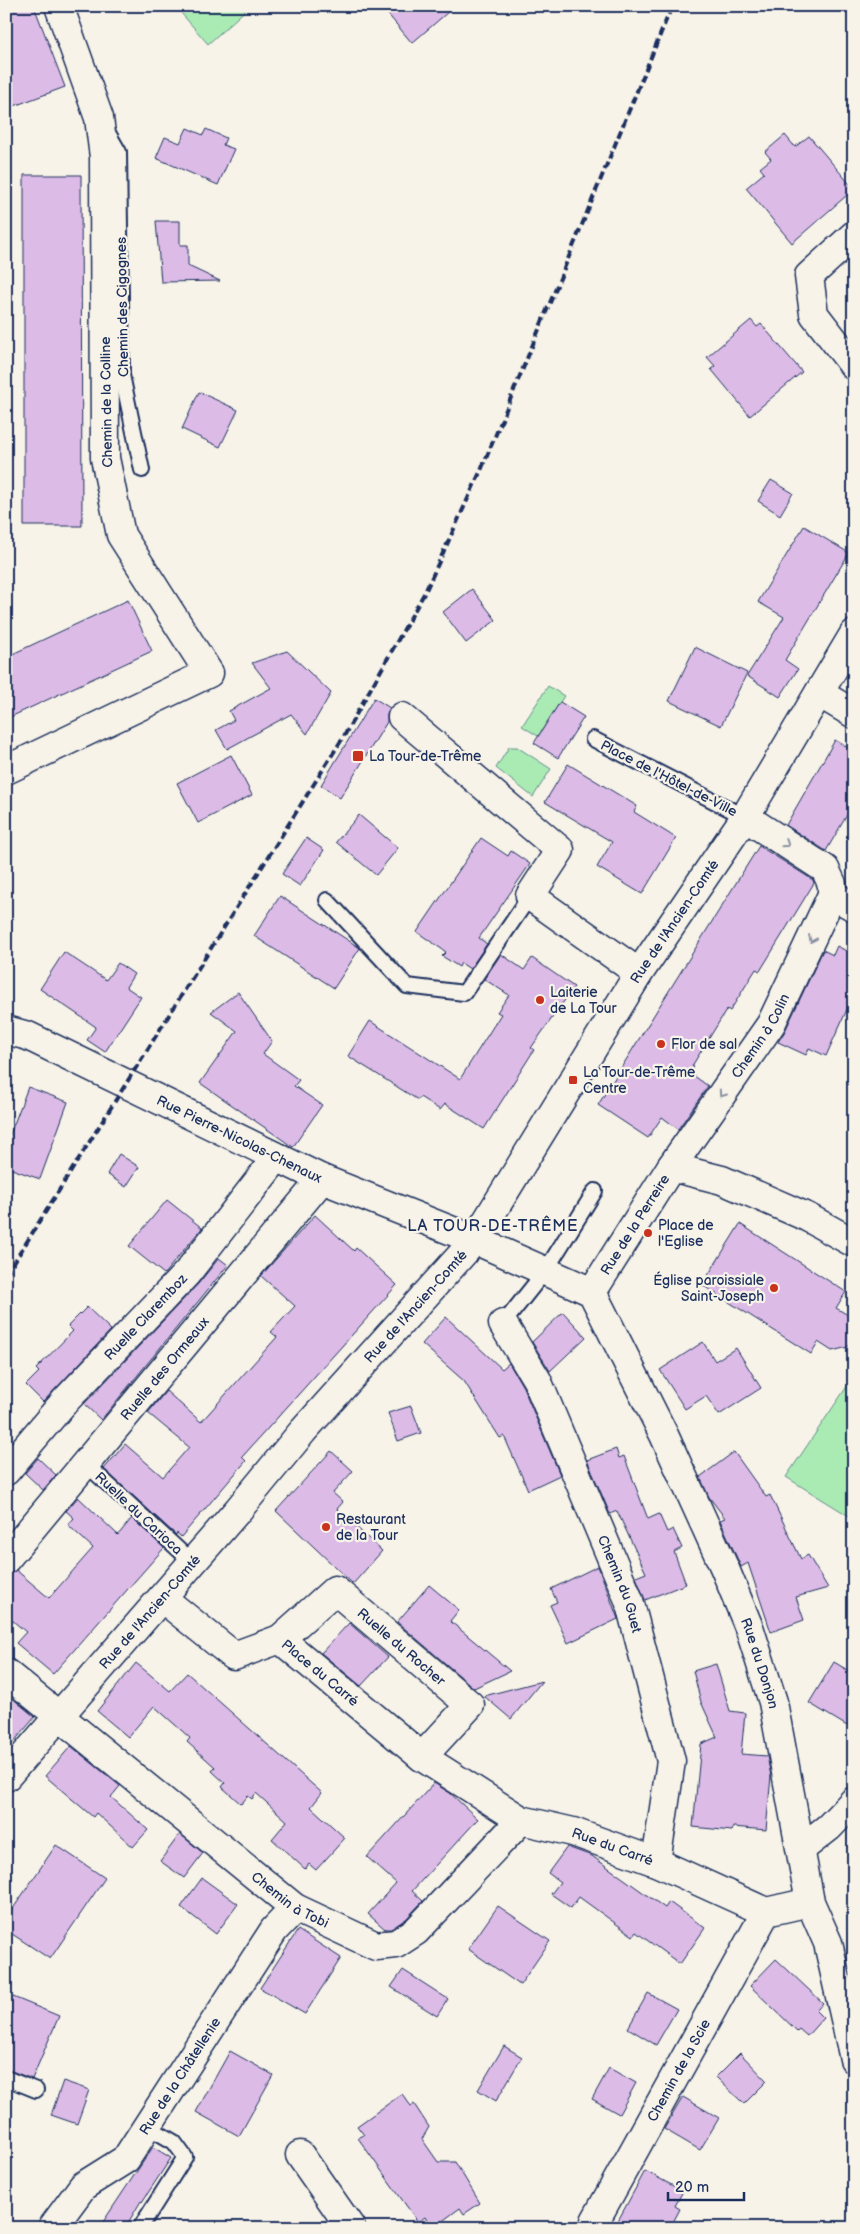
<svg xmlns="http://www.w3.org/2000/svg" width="860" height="2234" viewBox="0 0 860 2234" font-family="'Balsamiq Sans',sans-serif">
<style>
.green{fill:#aaebb4;stroke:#628d89}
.building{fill:#dcbbe7;stroke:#1b2f5e}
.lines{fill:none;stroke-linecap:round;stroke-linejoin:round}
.lane-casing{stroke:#1b2f5e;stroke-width:18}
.street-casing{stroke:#1b2f5e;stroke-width:31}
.secondary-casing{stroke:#1b2f5e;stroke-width:31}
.lane{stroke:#f7f3e8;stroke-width:14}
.street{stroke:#f7f3e8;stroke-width:28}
.secondary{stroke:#f7f3e8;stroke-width:28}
.rail{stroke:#1b2f5e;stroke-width:4;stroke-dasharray:8 4;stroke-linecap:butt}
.oneway{stroke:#8991a3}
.poi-dot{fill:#c8321e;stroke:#f7f3e8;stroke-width:2}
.labels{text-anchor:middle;stroke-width:4.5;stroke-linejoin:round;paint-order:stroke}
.street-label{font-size:14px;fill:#1b2f5e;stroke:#f7f3e8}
.poi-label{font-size:14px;fill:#1b2f5e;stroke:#f7f3e8;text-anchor:start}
.quarter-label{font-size:16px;letter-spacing:1px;fill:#1b2f5e;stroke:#f7f3e8}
</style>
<rect width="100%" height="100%" fill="#f7f3e8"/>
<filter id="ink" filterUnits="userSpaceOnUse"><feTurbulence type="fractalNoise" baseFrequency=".02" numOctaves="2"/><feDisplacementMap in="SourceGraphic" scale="10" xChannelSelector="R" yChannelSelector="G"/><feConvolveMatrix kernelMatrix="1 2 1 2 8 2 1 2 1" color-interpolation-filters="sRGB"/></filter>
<g filter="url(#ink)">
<g class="green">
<path d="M175,6H250L208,44Z"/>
<path d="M548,686L564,696L538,736L522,726Z"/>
<path d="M509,747H517L551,769L533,797L496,768Z"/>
<path d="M854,1376V1519L786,1477Z"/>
</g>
<g class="building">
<path d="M6,6H34L65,87L6,109Z"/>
<path d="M381,6H455L412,43Z"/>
<path d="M187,128L203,135L206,129L226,138L223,145L234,149L218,185L156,158L165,137L180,143Z"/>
<path d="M785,135L795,147L809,136L854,189L792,243L746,188L764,173L760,168L771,159L765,152Z"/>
<path d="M24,175H81L82,526H24Z"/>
<path d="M156,221H180V245H188V266L220,281L161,282Z"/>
<path d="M751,320L757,327L761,324L802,372L750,416L711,369L715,366L707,357Z"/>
<path d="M199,392L238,410L220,447L182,429Z"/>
<path d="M771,480L793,493L780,515L758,501Z"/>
<path d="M804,526L849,553L785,660L798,669L780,697L747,676L784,617L758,602Z"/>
<path d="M472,589L496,620L466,643L443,612Z"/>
<path d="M128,600L152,651L6,719V657Z"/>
<path d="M695,647L747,673L721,726L669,701Z"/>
<path d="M287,651L331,693L307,734L291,714L227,749L216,730L234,720L229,711L271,688L252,663Z"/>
<path d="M374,698L390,708L387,715V722L340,798L321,785Z"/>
<path d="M560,702L584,717L558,758L534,743Z"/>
<path d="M835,740L854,751V803L826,851L786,825Z"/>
<path d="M231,755L252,795L198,823L177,783Z"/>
<path d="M568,764L637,806L634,812L676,838L642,894L597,867L612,842L545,802Z"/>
<path d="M359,815L398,848L376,875L336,842Z"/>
<path d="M306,838L324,850L300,886L282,874Z"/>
<path d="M481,838L508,856L511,851L530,864L479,938L487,944L470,969L461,963L459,967L442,956L446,952L417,932Z"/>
<path d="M759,846L813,880L814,883L760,971L756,969L730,1011L727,1009L692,1066L694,1067L690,1073L708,1086L678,1129L662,1117L648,1138L598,1105Z"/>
<path d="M280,896L360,948L334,988L254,936Z"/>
<path d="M837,946L854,955V994L826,1056L809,1048L806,1055L778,1042L785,1031L823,950L833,955Z"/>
<path d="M64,952L106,980L118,963L134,974L126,987L141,997L105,1052L87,1040L96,1027L40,989Z"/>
<path d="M501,954L524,970L532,958L574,987L531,1048L534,1050L484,1129L445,1104L440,1110L420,1097L418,1100L348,1056L370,1021L460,1079L501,1014L497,1012L509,995L484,979Z"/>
<path d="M238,992L272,1041L263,1054L299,1080L294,1086L322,1105L293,1147L200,1083L237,1031L211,1012Z"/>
<path d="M28,1087L68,1102L40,1179L6,1167V1145Z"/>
<path d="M119,1154L139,1167L126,1187L107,1174Z"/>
<path d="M167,1200L202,1228L164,1274L129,1246Z"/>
<path d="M315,1215L354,1251L356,1248L397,1285L242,1457L246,1461L181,1537L177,1533L176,1535L104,1469L125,1444L163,1477L189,1447L148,1413L166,1391L201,1422L277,1337L271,1332L295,1306L261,1276Z"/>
<path d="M740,1224L846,1292L836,1308L853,1318L854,1338L848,1347L832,1351L818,1342L811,1354L702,1285Z"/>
<path d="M219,1258L228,1265L101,1420L84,1404L198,1284Z"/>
<path d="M87,1307L111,1330L43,1402L26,1385L39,1372L36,1369L73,1331L68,1326Z"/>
<path d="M563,1312L586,1337L550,1371L532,1342Z"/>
<path d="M446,1317L502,1369L509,1363L523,1387L560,1475L528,1490L504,1436L500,1438L464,1381L422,1344Z"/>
<path d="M703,1342L715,1361L736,1348L761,1388L719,1415L706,1396L685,1409L660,1370Z"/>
<path d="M411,1406L421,1433L398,1441L388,1413Z"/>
<path d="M616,1449L619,1458L624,1456L648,1519L659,1514L667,1532L673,1529L682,1548L674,1552L686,1584L645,1600L636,1577L646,1573L617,1511L610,1514L587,1460Z"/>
<path d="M331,1451L353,1471L333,1493L343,1502L337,1509L382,1551L353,1584L276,1511Z"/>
<path d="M734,1452L766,1497L770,1495L801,1559L808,1555L828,1588L796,1597L804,1620L771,1632L748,1563L741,1567L720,1520L725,1518L709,1497L700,1477Z"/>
<path d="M38,1458L56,1475L43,1490L25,1473Z"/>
<path d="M78,1497L118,1535L132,1518L164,1548L53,1674L16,1643L26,1632L6,1615V1574L16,1570L49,1598L93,1548L68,1525L74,1518L66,1511Z"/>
<path d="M598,1566L618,1619L568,1643L550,1605L557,1602L551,1589Z"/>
<path d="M429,1585L459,1610L450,1621L510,1671L474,1688L397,1622Z"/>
<path d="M349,1623L388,1657L361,1686L321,1653Z"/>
<path d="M834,1662L854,1674V1715L847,1726L809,1703Z"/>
<path d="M136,1663L170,1691L187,1673L322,1793L311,1807L345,1838L316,1870L309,1864L305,1869L272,1839L287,1821L256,1793L252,1799L248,1796L241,1804L222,1787L225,1783L212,1771L215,1767L187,1742L190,1738L154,1706L128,1737L97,1711Z"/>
<path d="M716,1664L730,1711L745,1713L741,1754L767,1756L771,1776L766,1830L733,1827L732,1831L693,1827L701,1744L717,1737L701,1702L693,1671Z"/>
<path d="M542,1681L511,1719L484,1696Z"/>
<path d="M6,1693L35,1717L6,1751Z"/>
<path d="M71,1746L120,1786L111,1797L148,1830L133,1847L96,1813L93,1817L45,1776Z"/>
<path d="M434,1783L450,1793L478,1819L412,1891L423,1901L406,1919L391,1929H385L368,1914L396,1883L367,1857Z"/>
<path d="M180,1834L203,1853L184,1878L160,1861Z"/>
<path d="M56,1845L105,1878L50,1959L6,1930V1919Z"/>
<path d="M567,1847L592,1856L665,1908L669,1902L705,1928L680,1964L636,1932L633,1936L579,1897L571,1908L551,1894L560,1882L548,1873Z"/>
<path d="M202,1878L238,1904L216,1934L181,1907Z"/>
<path d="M498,1906L550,1941L520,1985L468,1949Z"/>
<path d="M298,1930L341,1958L305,2014L260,1988Z"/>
<path d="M776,1959L823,2003L816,2011L823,2018L807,2036L799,2029L797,2031L750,1986Z"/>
<path d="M403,1970L448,1999L437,2016L391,1987Z"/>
<path d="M648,1993L677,2009L656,2045L628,2028Z"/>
<path d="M6,1994L59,2016L32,2079L6,2069Z"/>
<path d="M504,2046L522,2057L496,2101L478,2090Z"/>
<path d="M230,2051L273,2075L239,2136L196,2112Z"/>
<path d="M740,2053L767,2081L744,2104L716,2077Z"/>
<path d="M609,2068L636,2083L619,2114L592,2099Z"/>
<path d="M63,2081L89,2090L77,2124L51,2115Z"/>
<path d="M402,2094L411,2106L414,2104L429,2127L422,2139L438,2162H455L480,2203L464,2214L460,2208L433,2228L425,2217L418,2222L358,2138L364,2135L357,2126Z"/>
<path d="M683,2097L719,2118L700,2150L664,2129Z"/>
<path d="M153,2147L171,2158L142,2202L141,2201L125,2228H99Z"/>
<path d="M645,2171L683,2191L675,2206L680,2209L670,2228H614Z"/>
</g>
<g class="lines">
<defs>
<g id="lane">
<path d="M108,133L119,152L122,375L142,470"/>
<path d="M593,739L745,817"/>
<path d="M327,900L407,986L464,993L530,896"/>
<path d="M503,1324L546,1270L595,1191"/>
<path d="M86,1464L193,1563"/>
<path d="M6,2078L36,2090"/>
<path d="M140,2228L185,2157L174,2142L148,2127"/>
</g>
<g id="street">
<path d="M854,235L809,276L814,314L854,366"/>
<path d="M819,693L854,714"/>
<path d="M402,717L560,850L530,896L639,973"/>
<path d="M6,770L209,673L121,535L105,458L104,157L99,118L59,6"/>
<path d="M832,895L854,907"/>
<path id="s1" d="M671,1167L771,1024L832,895V884L825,869L745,817"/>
<path id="s2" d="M475,1240L592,1292L671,1167L722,1180L807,1217L854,1243"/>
<path id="s3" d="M592,1292L664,1435L725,1569L750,1630L773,1702L810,1902L828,1943L854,2059"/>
<path id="s4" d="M503,1324L537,1380L629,1600L671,1761L656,1862"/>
<path id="s5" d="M6,1471L65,1401L187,1273L277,1157"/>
<path id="s6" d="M6,1559L322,1179"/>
<path id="s7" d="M162,1598L234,1656L280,1639L422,1757L521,1820L573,1832L656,1862L766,1912L810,1902"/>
<path id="s8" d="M280,1639L335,1590L470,1705L422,1757"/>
<path id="s9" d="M6,1673L295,1908L376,1946L396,1944L416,1931L521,1820"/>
<path d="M801,1849L829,1827L854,1801"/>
<path d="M300,2155L351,2228"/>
<path id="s10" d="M52,2228L83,2186L126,2159L274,1930L295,1908"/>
<path id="s11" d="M598,2228L595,2221L766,1912"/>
</g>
<g id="secondary">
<path id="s12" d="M6,1030L28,1036L322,1179L475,1240"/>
<path id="s13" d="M6,1777L238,1510L303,1431L475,1240L639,973L745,817L854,634"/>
</g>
</defs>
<use href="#lane" class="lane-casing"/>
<use href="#street" class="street-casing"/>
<use href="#secondary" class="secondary-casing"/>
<use href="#lane" class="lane"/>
<use href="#street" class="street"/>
<use href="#secondary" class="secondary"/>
<path class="rail" d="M6,1275L344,736L426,590L482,468L672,6"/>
</g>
<defs><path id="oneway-chevron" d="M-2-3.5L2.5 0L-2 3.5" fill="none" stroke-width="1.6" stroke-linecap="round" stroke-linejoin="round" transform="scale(1.25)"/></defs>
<g class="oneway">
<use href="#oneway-chevron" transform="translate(786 844) rotate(33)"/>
<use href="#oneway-chevron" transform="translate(812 939) rotate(114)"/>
<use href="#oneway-chevron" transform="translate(722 1094) rotate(125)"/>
</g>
</g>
<g class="poi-dot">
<rect x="352" y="750" width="12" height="12" rx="2.5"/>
<circle cx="540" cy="1000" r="5"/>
<circle cx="661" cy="1044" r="5"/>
<rect x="568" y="1075" width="10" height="10" rx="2.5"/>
<circle cx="648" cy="1233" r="5"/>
<circle cx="774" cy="1288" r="5"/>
<circle cx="326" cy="1527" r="5"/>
</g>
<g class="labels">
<g class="street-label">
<text transform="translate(122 307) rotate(-91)" y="5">Chemin des Cigognes</text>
<text transform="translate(106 402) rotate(-91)" y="5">Chemin de la Colline</text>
<text transform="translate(669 778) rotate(27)" y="5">Place de l'Hôtel-de-Ville</text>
<text dy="5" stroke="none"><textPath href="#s13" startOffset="1089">Rue de l'Ancien-Comté</textPath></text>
<text dy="5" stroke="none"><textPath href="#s1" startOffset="159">Chemin à Colin</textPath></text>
<text dy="5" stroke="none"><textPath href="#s12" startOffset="258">Rue Pierre-Nicolas-Chenaux</textPath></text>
<text dy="5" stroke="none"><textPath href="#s2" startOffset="208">Rue de la Perreire</textPath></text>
<text dy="5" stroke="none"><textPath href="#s13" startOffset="624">Rue de l'Ancien-Comté</textPath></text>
<text dy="5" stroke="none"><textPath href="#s5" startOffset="208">Ruelle Claremboz</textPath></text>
<text dy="5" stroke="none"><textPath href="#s6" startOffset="248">Ruelle des Ormeaux</textPath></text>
<text transform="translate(139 1513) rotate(43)" y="5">Ruelle du Carioca</text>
<text dy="5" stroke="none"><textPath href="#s4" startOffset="286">Chemin du Guet</textPath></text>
<text dy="5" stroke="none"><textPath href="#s13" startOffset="219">Rue de l'Ancien-Comté</textPath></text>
<text dy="5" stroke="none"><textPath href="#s8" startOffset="161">Ruelle du Rocher</textPath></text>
<text dy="5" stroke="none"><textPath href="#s3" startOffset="408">Rue du Donjon</textPath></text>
<text dy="5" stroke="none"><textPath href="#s7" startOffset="194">Place du Carré</textPath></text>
<text dy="5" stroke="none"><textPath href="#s7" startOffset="539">Rue du Carré</textPath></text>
<text dy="5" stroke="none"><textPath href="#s9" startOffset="364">Chemin à Tobi</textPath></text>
<text dy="5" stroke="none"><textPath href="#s11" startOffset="180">Chemin de la Scie</textPath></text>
<text dy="5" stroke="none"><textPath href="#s10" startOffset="202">Rue de la Châtellenie</textPath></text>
</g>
<g class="poi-label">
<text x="369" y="761">La Tour-de-Trême</text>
<text x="550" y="997">Laiterie<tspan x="550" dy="16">de La Tour</tspan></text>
<text x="671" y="1049">Flor de sal</text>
<text x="583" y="1077">La Tour-de-Trême<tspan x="583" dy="16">Centre</tspan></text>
<text x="658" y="1230">Place de<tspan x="658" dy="16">l'Eglise</tspan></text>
<text x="764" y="1285" text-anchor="end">Église paroissiale<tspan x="764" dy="16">Saint-Joseph</tspan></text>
<text x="336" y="1524">Restaurant<tspan x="336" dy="16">de la Tour</tspan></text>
</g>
<g class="quarter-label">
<text x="493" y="1231">LA TOUR-DE-TRÊME</text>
</g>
</g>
<rect width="860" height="2234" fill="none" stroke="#f7f3e8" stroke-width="25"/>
<rect x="12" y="12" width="835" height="2209" fill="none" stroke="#1b2f5e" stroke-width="2" filter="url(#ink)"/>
<path d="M668 2192v8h76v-8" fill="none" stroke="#1b2f5e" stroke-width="2.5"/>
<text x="675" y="2192" font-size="15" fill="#1b2f5e" stroke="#f7f3e8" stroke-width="4" paint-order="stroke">20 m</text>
</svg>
